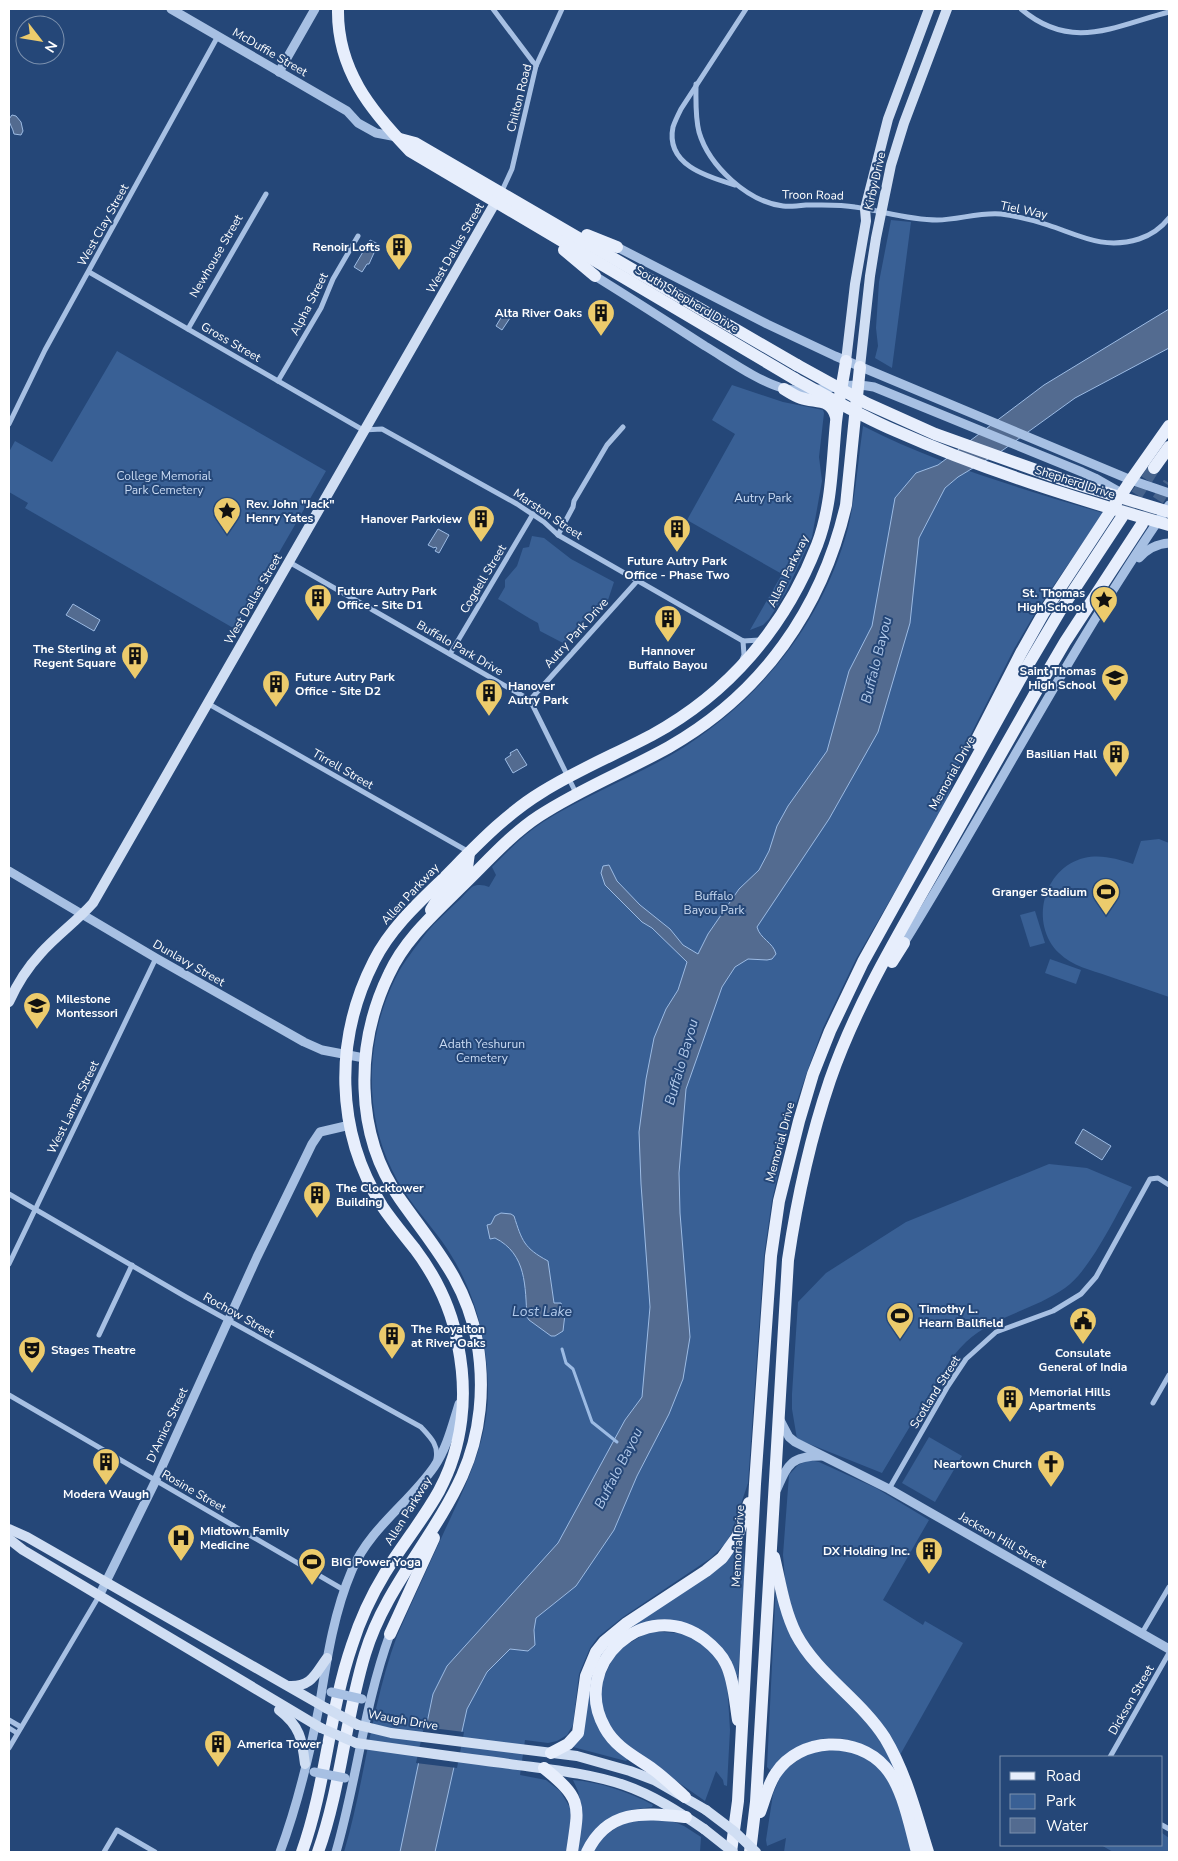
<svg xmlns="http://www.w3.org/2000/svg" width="1178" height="1861" viewBox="0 0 1178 1861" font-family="'Nunito Sans',sans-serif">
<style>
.green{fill:#396095}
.water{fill:#536b90;stroke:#9cbbe4}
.pier{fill:#254778}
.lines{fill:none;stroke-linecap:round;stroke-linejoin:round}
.stream{stroke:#9cbbe4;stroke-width:3}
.primary-tunnel{stroke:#46638c;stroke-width:12;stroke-dasharray:12 6;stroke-linecap:butt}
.minor{stroke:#a7c0e3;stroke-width:5}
.tertiary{stroke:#a7c0e3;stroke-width:9}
.secondary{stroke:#d0def3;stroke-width:10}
.primary{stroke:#e7eefc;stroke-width:12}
.tertiary-bridge{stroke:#a7c0e3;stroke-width:9}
.secondary-bridge{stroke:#d0def3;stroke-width:10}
.primary-bridge{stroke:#e7eefc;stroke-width:12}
.labels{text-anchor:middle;stroke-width:4;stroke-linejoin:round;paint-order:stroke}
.street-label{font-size:12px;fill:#fff;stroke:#254778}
.poi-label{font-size:12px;font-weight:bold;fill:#fff;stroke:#254778;text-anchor:start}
.park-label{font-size:12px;fill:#cadbf3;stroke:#254778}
.water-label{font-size:14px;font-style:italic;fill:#b2caeb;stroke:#254778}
</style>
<rect width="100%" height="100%" fill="#254778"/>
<g class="green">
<path d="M891,220L911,222L892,368L875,358L878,346L876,328L879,282Z"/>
<path d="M117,351L326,471L235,629L25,508L28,503L9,492V452L15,441L52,462Z"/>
<path d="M732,385L783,402L823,410L824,413L819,457L822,481L812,537L786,592L769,619L763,625L750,630L782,574L687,520L735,434L712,420Z"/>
<path d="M863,426C939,465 1022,489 1103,513L1037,610L1014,649L967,742L946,803L856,959L823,1028L807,1072L791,1119L772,1200L764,1256L748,1483L731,1534L725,1544L711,1558L623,1617L598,1637L590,1648L579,1674L573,1725L567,1735L557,1741L548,1743L525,1740L520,1775L546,1780L560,1791L571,1809L568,1852H344C365,1781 371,1706 397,1636C412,1602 428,1567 444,1532C465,1487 488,1442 488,1391C488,1337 473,1284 441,1240C424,1217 404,1196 392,1170C363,1111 366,1036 396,977C404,961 416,947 427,932C436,921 447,912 457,902C462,898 467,891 472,887C477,884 484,885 489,887L496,875L492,867C508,851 524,834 543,822C584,796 629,779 671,755C757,704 822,625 848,528C856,495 858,460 863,426Z"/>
<path d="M532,536L544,538L571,559L614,582L608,600L601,602L594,615L577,627L571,639L563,643L540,631L538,623C524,616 512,607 498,599L505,587V580L517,566L523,548L529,547Z"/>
<path d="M1159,839L1169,843V997C1149,990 1128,983 1108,976C1091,970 1072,966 1059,953C1029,924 1043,868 1084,858C1102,854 1117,859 1133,864L1141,841Z"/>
<path d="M1035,911L1045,943L1030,947L1020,915Z"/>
<path d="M1050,959L1081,970L1076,984L1045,973Z"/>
<path d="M1049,1164L1087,1168L1132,1187C1116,1215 1090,1271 1065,1288C1034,1310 994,1316 966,1342C949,1358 939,1379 927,1398C912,1423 897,1448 882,1473L797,1439L792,1409V1394L798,1302L826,1273L906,1222Z"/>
<path d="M929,1437L962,1456L935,1502L902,1483Z"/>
<path d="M809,1460L819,1462L876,1488L929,1520L883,1600L923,1625L925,1621L963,1643L900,1755L819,1660L795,1623L785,1580L783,1555L789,1475L798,1465Z"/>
<path d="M741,1542C750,1557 740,1654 738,1676H736C729,1664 722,1651 713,1640C696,1618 657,1617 634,1627L591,1691L629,1758L626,1761L573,1747L591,1678L603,1650Z"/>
<path d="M776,1584L781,1606L792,1639L821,1675L866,1720L892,1760L899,1783C890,1774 866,1747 857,1743C837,1733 807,1739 790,1752C782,1757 778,1766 770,1770L767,1767Z"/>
<path d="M650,1631L689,1634L717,1656L727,1683L728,1697L730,1730L727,1786L724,1785L723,1780L716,1771L705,1801L619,1741L603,1716L600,1686L616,1651Z"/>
<path d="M848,1749C855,1752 863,1755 869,1759C896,1777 903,1823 913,1852H784L786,1838L767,1846L766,1840L773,1794L782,1772L809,1752Z"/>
<path d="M573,1780C599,1782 630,1792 653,1805L652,1807L631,1810L582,1852H577L582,1809L578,1791Z"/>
<path d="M665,1818L684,1826L701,1837L700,1852H592L601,1838L627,1821Z"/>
<path d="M1162,1833L1169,1838V1852H1113L1101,1845H1162Z"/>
</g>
<g class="water">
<path d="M12,115L16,116L21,122L23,131L21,135L14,134C13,128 9,124 9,119Z"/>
<path d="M370,240L378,244L369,264H367L362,272L354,267Z"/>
<path d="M1169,309V348L1075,398L1003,450L958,477L945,488L919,538L910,623L878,732L829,819L757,927C760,939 773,942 776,954L772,959L767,960L748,959L735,967L722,987L686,1089L679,1173L680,1213L690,1337L683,1379L669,1414L637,1476L614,1530L576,1586L536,1618L534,1630L535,1645L528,1651L510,1649L487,1672L467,1709L435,1852H400L433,1694L447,1666L558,1543L625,1420L642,1397L650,1307L641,1184L639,1132L646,1079L654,1038L666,1009L678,990L687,962L652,928L642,922L605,885L601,873L603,866L609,865L617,881L640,905L670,929L683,945L698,954L708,934L739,889L759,870L769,851L777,826L788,806L827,751L849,671L872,626L895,498L916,473L938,465L1044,385Z"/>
<path d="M505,311L512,315L502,330L496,326Z"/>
<path d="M438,529L449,535L439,553L435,551L437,548L435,547L434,548L428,545Z"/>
<path d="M73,604L100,620L94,631L66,615Z"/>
<path d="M517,749L527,765L513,773L505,759L511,755L510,753Z"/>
<path d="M1083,1129L1111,1146L1102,1160L1075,1143Z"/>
<path d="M501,1213L511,1214L514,1216C522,1241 524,1248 548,1261L554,1303H561L565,1314L563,1331L555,1336H551L529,1320L527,1317C525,1287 527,1254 495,1238L490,1239L487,1225L491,1224L495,1216Z"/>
</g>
<path class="pier" d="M424,1727L464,1732L457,1768L416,1763Z"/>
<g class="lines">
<path class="stream" d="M562,1349L566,1363L573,1369L592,1422L617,1442"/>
<g class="primary-tunnel">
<path d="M1127,510L1154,468"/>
<path d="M1148,515L1169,483"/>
</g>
<g class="minor">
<path d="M493,9L536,66"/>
<path d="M1021,9C1072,52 1114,26 1169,12"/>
<path d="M696,84C696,100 695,116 699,132C709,166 748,202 783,206C790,207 798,206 806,205C822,205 839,204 855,207C882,211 909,220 937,220C958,220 979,212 1001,214C1017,216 1033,220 1048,225C1081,236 1104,250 1139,239C1151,235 1162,227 1169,218"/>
<path d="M735,185C708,177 665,165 673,127C675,121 678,115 681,109L746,9"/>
<path d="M501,193L512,169L536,66L562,9"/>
<path d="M89,272L363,430L382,429L517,504L544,522L558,535L743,641"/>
<path d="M188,329L266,194"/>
<path d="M278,381L321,308L333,279L358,236"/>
<path d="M9,424L45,350L218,36"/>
<path d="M558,535L573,507L574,501L607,445L623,427"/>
<path d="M289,562L530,700L576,793"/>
<path d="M743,641L760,640"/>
<path d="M450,654L533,514"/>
<path d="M742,660L744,655L743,641"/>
<path d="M530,700L638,580"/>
<path d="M207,703L469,852"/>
<path d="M9,1194L186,1297L421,1427C430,1437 439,1445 436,1459"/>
<path d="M9,1264L156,958"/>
<path d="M99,1335L132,1265"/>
<path d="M9,1395L344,1590"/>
<path d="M1153,1403L1169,1375"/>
<path d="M889,1489L948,1386L966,1359L996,1332L1053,1311L1081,1294L1096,1277L1150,1179L1158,1178L1169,1185"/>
<path d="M1142,1633L1169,1587"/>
<path d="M9,1720L21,1727"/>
<path d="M9,1728L17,1733"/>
<path d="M9,1748L99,1596"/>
<path d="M1110,1757L1169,1653"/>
<path d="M1162,1825L1169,1829"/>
<path d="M104,1852L117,1830L155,1852"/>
</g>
<g class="tertiary">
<path d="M171,9L347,111L358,123L376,133L397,137"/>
<path d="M279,72L315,9"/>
<path d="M617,247L767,324L835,356L1131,480L1169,493"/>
<path d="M595,276C632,299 668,322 705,346C727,359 758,381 782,388C812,396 844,380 874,387L1082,472L1095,478L1123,494"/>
<path d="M1139,558C1147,549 1157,544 1169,543"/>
<path d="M9,871L156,958L304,1042L322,1050L364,1058"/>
<path d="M904,943C994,798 1072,645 1169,505"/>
<path d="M780,1420L789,1437L795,1442L889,1489L1169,1649"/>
<path d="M777,1489C788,1464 791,1456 821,1456"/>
<path d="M99,1596L156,1480L257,1257L312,1144L320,1132L350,1125"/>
<path d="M280,1852C298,1804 310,1753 320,1702C327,1658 334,1612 352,1570C370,1528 409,1503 434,1467C447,1448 452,1426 459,1404"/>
<path d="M336,1852C357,1780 364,1705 390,1634"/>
</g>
<g class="secondary">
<path d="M846,361L855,284L866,221L865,209L888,119L929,9"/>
<path d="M860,367L870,276L876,238L891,165L904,123L947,9"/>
<path d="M9,1002C17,984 28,967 41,953C57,935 77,921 93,903L499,196"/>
<path d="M9,1529L27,1537L326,1708"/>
<path d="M9,1539L23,1550L321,1728"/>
<path d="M289,1686C312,1687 315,1674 327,1658"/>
<path d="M279,1710C300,1726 302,1739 305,1764"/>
<path d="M358,1725L391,1733L577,1756L630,1771L654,1780L706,1810"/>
<path d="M356,1743C405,1750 454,1757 503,1763C544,1769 585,1772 624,1785C653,1795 679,1812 704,1829"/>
</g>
<g class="primary">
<path d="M338,9C337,69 370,110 410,151L795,379"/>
<path d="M400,139L415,143L797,365"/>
<path d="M587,235L617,247"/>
<path d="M564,250L595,276"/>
<path d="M784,389C789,392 795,396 801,398C817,403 831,398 836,417"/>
<path d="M1154,468L1169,447"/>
<path d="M975,743L1021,653L1043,614L1131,480L1169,426"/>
<path d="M431,910L442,892L467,868L469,853"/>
<path d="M892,962L904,943"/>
<path d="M774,1557C780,1582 784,1610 796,1634C817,1674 861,1700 885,1738C906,1773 916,1814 928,1852"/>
<path d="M390,1634L434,1538"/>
<path d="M551,1753L568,1744L578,1733L586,1676L596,1652L604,1642L627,1623L706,1571L722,1558L737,1537L749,1503"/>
<path d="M544,1768C583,1800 579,1804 572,1852"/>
<path d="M685,1797C675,1788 665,1778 654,1770C636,1757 616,1748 605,1728C569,1665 645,1595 704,1639C713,1646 721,1653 726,1664C734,1680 735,1702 738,1720"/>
<path d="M760,1812C765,1799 768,1784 776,1773C800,1737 857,1735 885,1767C903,1787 910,1827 917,1852"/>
<path d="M302,1852C326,1785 329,1712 352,1645C360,1620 371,1596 385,1573C402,1545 423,1520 439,1491C463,1446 468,1395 458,1345C452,1310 436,1277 415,1249C404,1235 392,1221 382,1206C335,1131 334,1039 374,961C390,929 417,904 442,880C473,849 504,815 542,792C577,770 616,754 652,735C729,693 785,627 817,545C832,506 832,463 836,422C838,402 843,382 846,361"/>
<path d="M318,1852C341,1788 345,1719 365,1654C385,1588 434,1538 462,1476C481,1434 485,1386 477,1341C466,1281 433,1246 400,1199C354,1134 355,1044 389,974C405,939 434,914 461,887C486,863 510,835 539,816C580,789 626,771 669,747C762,694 822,609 846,505L860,367"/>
<path d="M587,1852C608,1808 645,1813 686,1817"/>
<path d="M731,1852L738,1801L755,1484L771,1256L779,1201L799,1121L813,1074L830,1031L863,962L1028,665L1060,611L1122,517"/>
<path d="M750,1852L756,1802L788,1260C797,1199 810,1139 830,1080C855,1008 894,942 931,877C968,812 1005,747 1041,683L1065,642L1142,524"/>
</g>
<g class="tertiary-bridge">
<path d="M331,1692L362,1699"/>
<path d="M314,1772L345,1778"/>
</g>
<g class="secondary-bridge">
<path d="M326,1708L358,1725"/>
<path d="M321,1728L356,1743"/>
<path d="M706,1810L735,1832L756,1852"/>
<path d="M704,1829L733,1852"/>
</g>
<g class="primary-bridge">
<path d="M797,365L866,403L935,434L1067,481L1169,512"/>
<path d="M795,379C828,397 861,416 896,431C984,470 1077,499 1169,525"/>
</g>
</g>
<defs>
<symbol id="building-pin" viewBox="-11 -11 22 30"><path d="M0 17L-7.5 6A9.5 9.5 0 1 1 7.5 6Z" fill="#eccb6c" stroke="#254778"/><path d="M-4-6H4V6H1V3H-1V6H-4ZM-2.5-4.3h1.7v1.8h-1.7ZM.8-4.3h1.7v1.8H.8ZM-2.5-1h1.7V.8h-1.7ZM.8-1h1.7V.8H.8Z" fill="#111"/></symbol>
<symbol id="sight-pin" viewBox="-11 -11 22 30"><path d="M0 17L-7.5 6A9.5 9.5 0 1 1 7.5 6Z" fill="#eccb6c" stroke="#254778"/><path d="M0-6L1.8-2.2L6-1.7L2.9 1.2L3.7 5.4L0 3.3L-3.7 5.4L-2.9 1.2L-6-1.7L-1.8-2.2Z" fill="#111"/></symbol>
<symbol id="school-pin" viewBox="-11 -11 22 30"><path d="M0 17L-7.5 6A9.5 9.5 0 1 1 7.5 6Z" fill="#eccb6c" stroke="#254778"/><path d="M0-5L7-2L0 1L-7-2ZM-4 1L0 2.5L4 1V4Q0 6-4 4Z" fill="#111"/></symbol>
<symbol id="stadium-pin" viewBox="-11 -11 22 30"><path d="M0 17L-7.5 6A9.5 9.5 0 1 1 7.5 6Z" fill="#eccb6c" stroke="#254778"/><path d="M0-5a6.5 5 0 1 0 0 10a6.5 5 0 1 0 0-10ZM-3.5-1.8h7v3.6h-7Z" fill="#111"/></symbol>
<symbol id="civic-pin" viewBox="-11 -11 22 30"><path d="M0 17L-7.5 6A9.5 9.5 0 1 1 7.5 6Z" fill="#eccb6c" stroke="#254778"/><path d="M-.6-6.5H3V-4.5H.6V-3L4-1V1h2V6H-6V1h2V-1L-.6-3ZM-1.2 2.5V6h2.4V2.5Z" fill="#111"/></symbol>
<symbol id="theatre-pin" viewBox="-11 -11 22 30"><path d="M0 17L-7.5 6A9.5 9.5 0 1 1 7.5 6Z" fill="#eccb6c" stroke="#254778"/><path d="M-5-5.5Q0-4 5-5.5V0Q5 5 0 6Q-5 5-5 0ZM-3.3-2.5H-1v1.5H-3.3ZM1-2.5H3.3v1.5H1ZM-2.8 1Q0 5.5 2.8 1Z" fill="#111"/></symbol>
<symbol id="church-pin" viewBox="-11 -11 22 30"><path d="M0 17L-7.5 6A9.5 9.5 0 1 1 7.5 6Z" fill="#eccb6c" stroke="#254778"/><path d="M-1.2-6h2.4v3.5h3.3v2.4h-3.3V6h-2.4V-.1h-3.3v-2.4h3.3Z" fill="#111"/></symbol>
<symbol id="hospital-pin" viewBox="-11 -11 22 30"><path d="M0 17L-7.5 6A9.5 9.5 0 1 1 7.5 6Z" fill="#eccb6c" stroke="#254778"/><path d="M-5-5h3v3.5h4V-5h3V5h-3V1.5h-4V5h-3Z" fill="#111"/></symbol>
</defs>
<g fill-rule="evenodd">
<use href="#building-pin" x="383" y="231" width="32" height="43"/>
<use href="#building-pin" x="585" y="297" width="32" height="43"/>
<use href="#sight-pin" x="211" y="495" width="32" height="43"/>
<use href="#building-pin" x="465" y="503" width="32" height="43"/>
<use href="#building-pin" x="661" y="513" width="32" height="43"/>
<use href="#building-pin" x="302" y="582" width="32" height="43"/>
<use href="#sight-pin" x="1088" y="584" width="32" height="43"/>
<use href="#building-pin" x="652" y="603" width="32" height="43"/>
<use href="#building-pin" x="119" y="640" width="32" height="43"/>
<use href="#school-pin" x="1099" y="662" width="32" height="43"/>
<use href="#building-pin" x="260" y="668" width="32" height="43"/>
<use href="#building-pin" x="473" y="677" width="32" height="43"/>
<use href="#building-pin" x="1100" y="738" width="32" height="43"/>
<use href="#stadium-pin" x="1090" y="876" width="32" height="43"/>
<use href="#school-pin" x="21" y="990" width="32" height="43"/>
<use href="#building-pin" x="301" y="1179" width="32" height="43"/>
<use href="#stadium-pin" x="884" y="1300" width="32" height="43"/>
<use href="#civic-pin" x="1067" y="1305" width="32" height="43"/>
<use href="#building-pin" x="376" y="1320" width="32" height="43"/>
<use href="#theatre-pin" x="16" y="1334" width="32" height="43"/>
<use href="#building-pin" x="994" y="1383" width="32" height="43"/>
<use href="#building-pin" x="90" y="1446" width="32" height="43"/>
<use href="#church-pin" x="1035" y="1448" width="32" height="43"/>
<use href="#hospital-pin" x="165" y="1522" width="32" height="43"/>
<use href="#building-pin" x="913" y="1535" width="32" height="43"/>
<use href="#stadium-pin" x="296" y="1546" width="32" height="43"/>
<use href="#building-pin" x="202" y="1728" width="32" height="43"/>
</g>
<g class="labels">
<g class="street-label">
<text transform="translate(270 52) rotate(30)" y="4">McDuffie Street</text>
<text transform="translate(519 98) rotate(-76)" y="4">Chilton Road</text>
<text transform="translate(875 181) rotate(-77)" y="4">Kirby Drive</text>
<text transform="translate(813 195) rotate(1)" y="4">Troon Road</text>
<text transform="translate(1024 210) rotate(12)" y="4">Tiel Way</text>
<text transform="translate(103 225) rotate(-61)" y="4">West Clay Street</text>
<text transform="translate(455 248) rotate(-60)" y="4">West Dallas Street</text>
<text transform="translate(216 256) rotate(-60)" y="4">Newhouse Street</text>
<text transform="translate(687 299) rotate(31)" y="4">South Shepherd Drive</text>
<text transform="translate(309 304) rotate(-63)" y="4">Alpha Street</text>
<text transform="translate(231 342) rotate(30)" y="4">Gross Street</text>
<text transform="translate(1075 482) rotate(18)" y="4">Shepherd Drive</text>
<text transform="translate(548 514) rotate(34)" y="4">Marston Street</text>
<text transform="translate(788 571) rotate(-64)" y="4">Allen Parkway</text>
<text transform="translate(483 579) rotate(-59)" y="4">Cogdell Street</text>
<text transform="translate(253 599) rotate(-60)" y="4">West Dallas Street</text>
<text transform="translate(576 633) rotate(-48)" y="4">Autry Park Drive</text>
<text transform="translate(460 648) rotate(30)" y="4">Buffalo Park Drive</text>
<text transform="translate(343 769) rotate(30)" y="4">Tirrell Street</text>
<text transform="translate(952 773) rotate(-61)" y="4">Memorial Drive</text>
<text transform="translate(410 894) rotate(-47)" y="4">Allen Parkway</text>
<text transform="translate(189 963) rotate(30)" y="4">Dunlavy Street</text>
<text transform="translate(73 1107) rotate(-64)" y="4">West Lamar Street</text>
<text transform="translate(780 1142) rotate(-75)" y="4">Memorial Drive</text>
<text transform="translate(239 1315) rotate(29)" y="4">Rochow Street</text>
<text transform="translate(935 1392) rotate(-58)" y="4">Scotland Street</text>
<text transform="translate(167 1425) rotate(-65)" y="4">D'Amico Street</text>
<text transform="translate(194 1491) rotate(30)" y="4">Rosine Street</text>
<text transform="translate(408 1511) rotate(-58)" y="4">Allen Parkway</text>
<text transform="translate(1003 1540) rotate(30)" y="4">Jackson Hill Street</text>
<text transform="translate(738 1546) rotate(-87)" y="4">Memorial Drive</text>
<text transform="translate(1131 1700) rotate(-60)" y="4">Dickson Street</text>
<text transform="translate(403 1720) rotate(10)" y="4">Waugh Drive</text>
</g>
<g class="poi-label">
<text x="380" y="251" text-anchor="end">Renoir Lofts</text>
<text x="582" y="317" text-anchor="end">Alta River Oaks</text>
<text x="246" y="508">Rev. John "Jack"<tspan x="246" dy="14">Henry Yates</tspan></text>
<text x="462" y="523" text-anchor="end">Hanover Parkview</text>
<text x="677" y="565" text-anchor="middle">Future Autry Park<tspan x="677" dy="14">Office - Phase Two</tspan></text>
<text x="337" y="595">Future Autry Park<tspan x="337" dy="14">Office - Site D1</tspan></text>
<text x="1085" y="597" text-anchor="end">St. Thomas<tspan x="1085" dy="14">High School</tspan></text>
<text x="116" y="653" text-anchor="end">The Sterling at<tspan x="116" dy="14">Regent Square</tspan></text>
<text x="668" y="655" text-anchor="middle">Hannover<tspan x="668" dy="14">Buffalo Bayou</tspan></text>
<text x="1096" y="675" text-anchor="end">Saint Thomas<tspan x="1096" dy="14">High School</tspan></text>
<text x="295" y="681">Future Autry Park<tspan x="295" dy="14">Office - Site D2</tspan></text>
<text x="508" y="690">Hanover<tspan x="508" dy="14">Autry Park</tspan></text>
<text x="1097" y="758" text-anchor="end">Basilian Hall</text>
<text x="1087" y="896" text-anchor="end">Granger Stadium</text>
<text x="56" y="1003">Milestone<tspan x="56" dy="14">Montessori</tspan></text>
<text x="336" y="1192">The Clocktower<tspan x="336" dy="14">Building</tspan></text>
<text x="919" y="1313">Timothy L.<tspan x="919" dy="14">Hearn Ballfield</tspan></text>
<text x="411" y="1333">The Royalton<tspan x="411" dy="14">at River Oaks</tspan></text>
<text x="51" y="1354">Stages Theatre</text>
<text x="1083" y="1357" text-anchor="middle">Consulate<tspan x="1083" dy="14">General of India</tspan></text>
<text x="1029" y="1396">Memorial Hills<tspan x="1029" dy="14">Apartments</tspan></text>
<text x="1032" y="1468" text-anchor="end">Neartown Church</text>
<text x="106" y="1498" text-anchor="middle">Modera Waugh</text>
<text x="200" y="1535">Midtown Family<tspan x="200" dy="14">Medicine</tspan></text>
<text x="910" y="1555" text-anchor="end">DX Holding Inc.</text>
<text x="331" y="1566">BIG Power Yoga</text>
<text x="237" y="1748">America Tower</text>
</g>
<g class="park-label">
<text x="164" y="480">College Memorial<tspan x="164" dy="14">Park Cemetery</tspan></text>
<text x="763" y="502">Autry Park</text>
<text x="714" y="900">Buffalo<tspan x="714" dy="14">Bayou Park</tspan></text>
<text x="482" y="1048">Adath Yeshurun<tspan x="482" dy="14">Cemetery</tspan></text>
</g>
<g class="water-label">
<text transform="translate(876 660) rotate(-76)" y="5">Buffalo Bayou</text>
<text transform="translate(681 1062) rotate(-74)" y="5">Buffalo Bayou</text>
<text x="542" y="1316">Lost Lake</text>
<text transform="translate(618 1468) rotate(-63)" y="5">Buffalo Bayou</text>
</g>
</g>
<rect width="1178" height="1861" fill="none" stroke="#ffffff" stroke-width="20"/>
<rect x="1000" y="1756" width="162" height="90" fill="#254778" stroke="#7c91ae"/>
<rect x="1010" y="1772" width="25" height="8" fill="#e7eefc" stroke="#7c91ae"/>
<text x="1046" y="1781" font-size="15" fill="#ffffff">Road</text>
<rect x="1010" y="1794" width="25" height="15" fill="#396095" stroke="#7c91ae"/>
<text x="1046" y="1806" font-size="15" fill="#ffffff">Park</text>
<rect x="1010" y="1818" width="25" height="15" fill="#536b90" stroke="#7c91ae"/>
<text x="1046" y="1831" font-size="15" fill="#ffffff">Water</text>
<g transform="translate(40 40) rotate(121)"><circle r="24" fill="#254778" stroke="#7c91ae"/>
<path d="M0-4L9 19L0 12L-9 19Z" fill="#eccb6c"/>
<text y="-8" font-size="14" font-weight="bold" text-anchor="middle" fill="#ffffff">N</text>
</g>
</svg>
